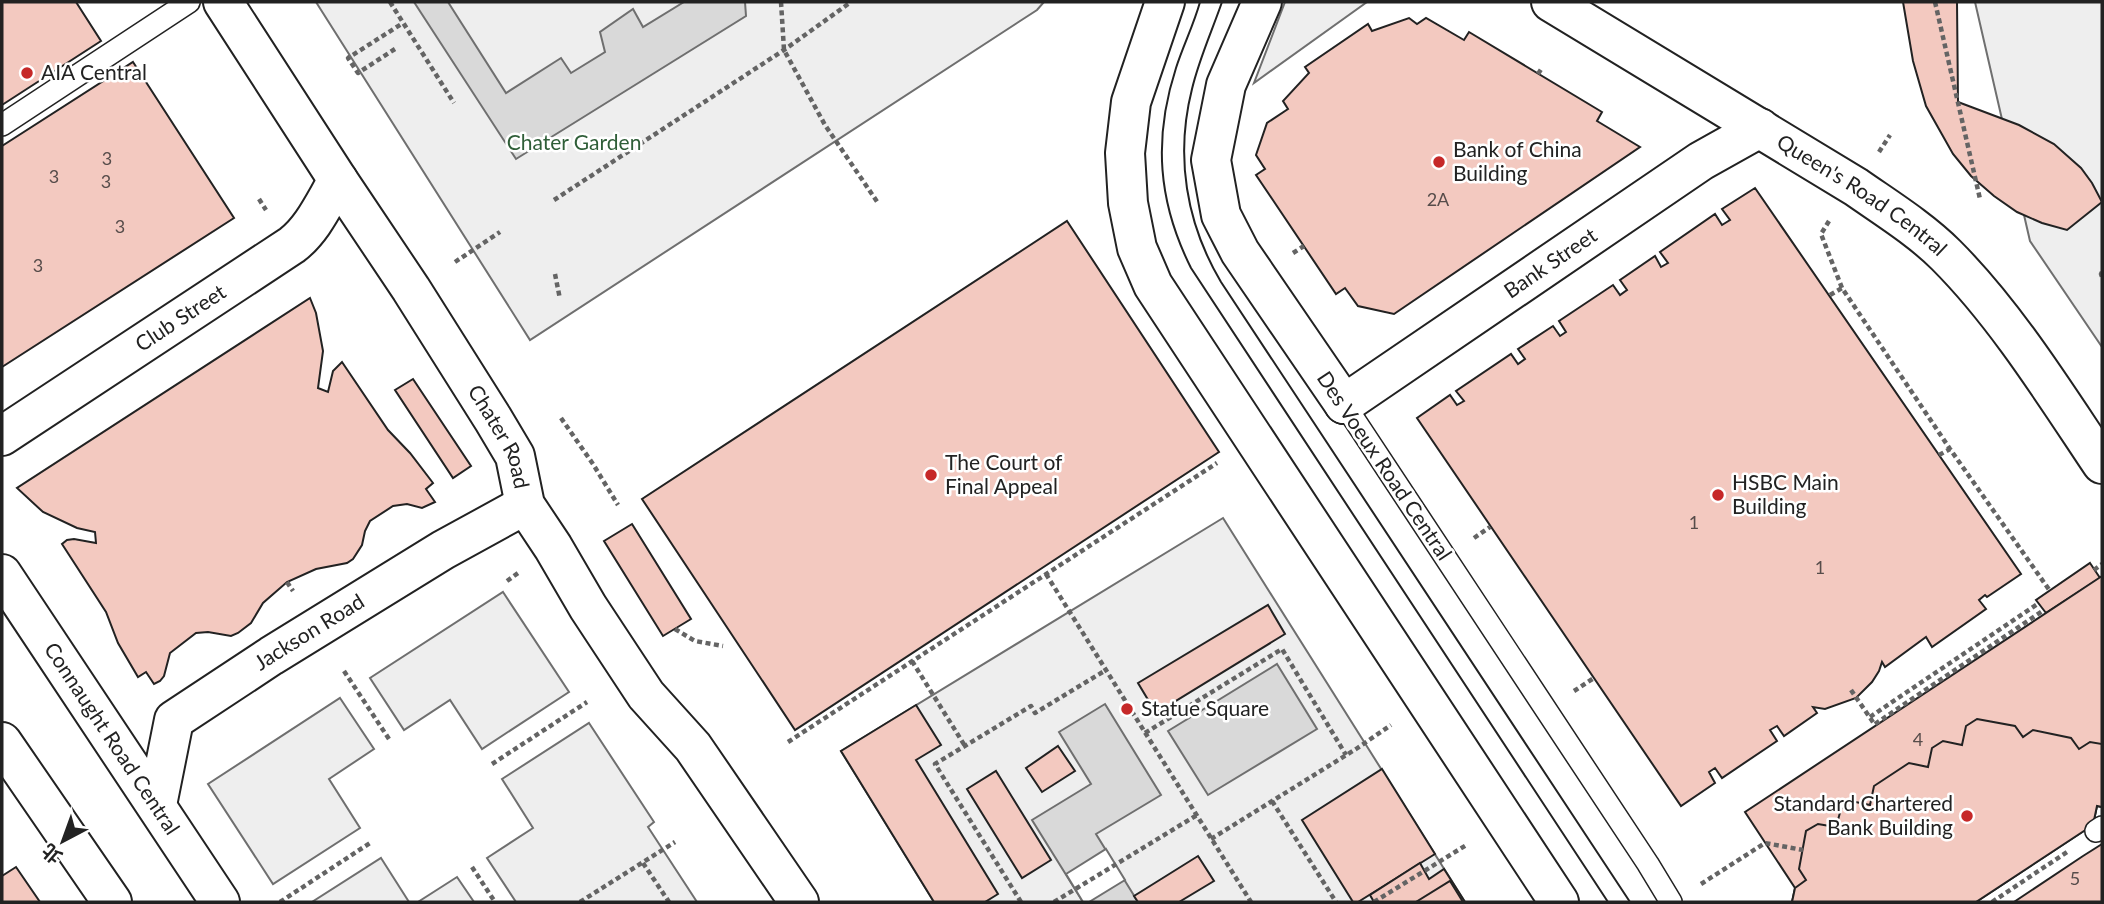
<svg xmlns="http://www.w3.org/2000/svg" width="2104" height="904" viewBox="0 0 2104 904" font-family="Lato,'Noto Sans TC',sans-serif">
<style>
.green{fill:#eee;stroke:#6f6f6f;stroke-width:2}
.water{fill:#d9d9d9;stroke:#6f6f6f;stroke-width:2}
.pier{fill:#fff;stroke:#6f6f6f;stroke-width:2}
.building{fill:#f3c9c0;stroke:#222;stroke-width:2}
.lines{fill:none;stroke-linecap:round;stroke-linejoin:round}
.lane-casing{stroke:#222;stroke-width:24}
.street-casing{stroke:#222;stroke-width:42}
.secondary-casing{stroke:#222;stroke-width:42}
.primary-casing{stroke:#222;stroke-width:42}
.highway-casing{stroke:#222;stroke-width:42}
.path{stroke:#646464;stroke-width:4.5;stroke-dasharray:5 3.5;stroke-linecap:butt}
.lane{stroke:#fff;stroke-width:21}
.street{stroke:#fff;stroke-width:38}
.secondary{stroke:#fff;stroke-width:38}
.primary{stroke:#fff;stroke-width:38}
.highway{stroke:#fff;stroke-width:38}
.tram{stroke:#222;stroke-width:2}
.path-bridge{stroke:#646464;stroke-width:4.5;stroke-dasharray:5 3.5;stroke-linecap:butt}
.poi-dot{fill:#c62828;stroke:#fff;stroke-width:2.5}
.labels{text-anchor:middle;stroke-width:5;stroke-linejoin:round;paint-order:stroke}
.number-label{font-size:18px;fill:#564c4a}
.poi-label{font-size:21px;fill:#222;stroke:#fff;text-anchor:start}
.park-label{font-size:21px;fill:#2f5e38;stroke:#fff}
.street-label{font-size:21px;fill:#222;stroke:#fff}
</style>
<rect width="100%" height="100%" fill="#fff"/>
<g class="green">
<path d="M316,2H1044L1037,10L530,340Z"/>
<path d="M1285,2H1367L1254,83Z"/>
<path d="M1975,2H2102V347L2030,241Z"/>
<path d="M1223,518L1465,902H934L841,751Z"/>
<path d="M503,592L569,692L482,749L450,700L404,730L370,678Z"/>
<path d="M340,698L374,749L329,779L360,828L273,884L208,784Z"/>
<path d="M589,723L654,822L648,827L697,902H516L487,858L533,828L502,779Z"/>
<path d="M381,858L409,902H312Z"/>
<path d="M457,877L474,902H418Z"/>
</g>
<g class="water">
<path d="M414,2H448L506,93L561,58L571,73L605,52L600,32L633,9L643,27L684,2H745L746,16L516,159Z"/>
<path d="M1277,664L1317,729L1208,795L1168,731Z"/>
<path d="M1105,704L1161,795L1096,834L1138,902H1083L1032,820L1091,784L1059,732Z"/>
</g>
<path class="pier" d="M1106,849L1125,880L1089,902H1083L1066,874Z"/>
<g class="building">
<path d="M2,2H76L101,41L2,105Z"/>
<path d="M1903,2H1957L1958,102L2019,125L2054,144L2081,168L2092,183L2102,202L2067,230L2042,223L2017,212L1994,196L1971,176L1953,154L1926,106L1913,61Z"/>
<path d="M1409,18L1417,24L1426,18L1464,40L1469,32L1602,112L1597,121L1640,147L1394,314L1358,306L1345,288L1336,294L1256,175L1265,169L1256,155L1267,123L1288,109L1283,101L1309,73L1305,67L1368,24L1372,31Z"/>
<path d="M133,62L234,218L2,367V146Z"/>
<path d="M1755,188L2021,574L1987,597L1985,595L1979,600L1986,609L1932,647L1926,637L1885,667L1882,662L1879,671L1872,682L1856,698L1825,709L1813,707L1817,713L1784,736L1777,726L1770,730L1777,741L1722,778L1715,768L1709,772L1715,783L1681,806L1417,418L1450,395L1457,405L1464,401L1456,391L1511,354L1518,364L1525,359L1518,349L1553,326L1560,336L1566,332L1559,321L1613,285L1620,295L1627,290L1620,280L1655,256L1661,267L1668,263L1660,252L1715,214L1722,225L1730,220L1722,209Z"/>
<path d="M1067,221L1219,452L795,730L642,499Z"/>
<path d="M310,298L316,313L323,351L318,388L328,392L333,371L342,362L388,430L410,453L433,483L426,489L435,502L422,508L407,504L393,506L370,521L365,531L362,545L353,559L347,563L316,569L287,582L263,603L251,623L238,633L231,636L208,632L196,633L170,653L164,676L160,681L154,684L146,672L138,677L118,643L106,612L62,544L67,540L74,539L96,543L95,532L77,528L43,512L17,488Z"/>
<path d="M413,379L471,466L453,478L395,390Z"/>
<path d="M632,524L691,619L663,636L604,541Z"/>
<path d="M2090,563L2100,578L2046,613L2036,600Z"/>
<path d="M2102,576V807L2097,806L2093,825L1976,902H1792L1795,888L1745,812Z"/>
<path d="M1268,605L1285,634L1156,713L1138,683Z"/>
<path d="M916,705L941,745L916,760L998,894L985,902H934L841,751Z"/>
<path d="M1977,719L2015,726L2023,737L2033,730L2071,738L2079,749L2090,742L2102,744V807L2097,806L2093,825L1976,902H1792L1795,888L1806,880L1799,869L1806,831L1818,824L1836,827L1841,809L1851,801L1870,805L1874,786L1909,763L1928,767L1932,748L1943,741L1962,745L1966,726Z"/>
<path d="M1058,746L1075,771L1042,792L1026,768Z"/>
<path d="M1382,769L1435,854L1358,902H1353L1302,820Z"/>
<path d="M996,771L1051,860L1022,878L967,789Z"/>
<path d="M2102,844V902H2014L2083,856Z"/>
<path d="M1198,856L1214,881L1179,902H1138L1134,896Z"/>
<path d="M1420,863L1429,879L1444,869L1465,902H1374L1370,895Z"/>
<path d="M16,867L40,902H2V876Z"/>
<path d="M1450,881L1463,902H1416Z"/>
</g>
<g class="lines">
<defs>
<g id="lane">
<path d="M2,125L189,2"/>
<path d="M1344,404L1648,864L1671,902"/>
<path d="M2096,831L2102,827"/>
</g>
<g id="street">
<path id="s1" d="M1344,404L1701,161L1760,128"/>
<path id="s2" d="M2,436L292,245C313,229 324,203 338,180"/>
</g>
<g id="secondary">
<path id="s3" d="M223,2L338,180L411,289L493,419L515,456L525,505L553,547L588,607L646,695L693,747L799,902"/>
<path d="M1165,2L1131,102L1125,153L1128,203L1137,248L1153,285L1559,902"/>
<path d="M1262,2L1226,85L1211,160L1221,215L1240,252L1344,404"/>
<path id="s4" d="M1551,2L1856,187C1886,208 1920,229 1946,255C2006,315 2055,394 2102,464"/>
<path id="s5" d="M157,805L174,720L271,656L443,550L525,505"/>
</g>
<path id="primary" d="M2,742L112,902"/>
<g id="highway">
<path id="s6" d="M2,574L220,902"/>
</g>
</defs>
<use href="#lane" class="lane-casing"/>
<use href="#street" class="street-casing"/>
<use href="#secondary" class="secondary-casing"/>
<use href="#primary" class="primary-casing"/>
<use href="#highway" class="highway-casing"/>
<g class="path">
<path d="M390,2L454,103"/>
<path d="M781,2L784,50L825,125L878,203"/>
<path d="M1935,2L1980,199"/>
<path d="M1538,74L1542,68"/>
<path d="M1879,152L1890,135"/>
<path d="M259,199L266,210"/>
<path d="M554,200L784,50L851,2"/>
<path d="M1829,221L1821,234L1842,288L1950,449L2050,591"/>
<path d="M1293,253L1304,246"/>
<path d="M455,262L500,232"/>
<path d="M2102,272L2101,274L2102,277"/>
<path d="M555,274L560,299"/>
<path d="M1830,295L1842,288"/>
<path d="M561,418L593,464L618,505"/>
<path d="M1939,455L1950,449"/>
<path d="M1474,538L1490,527"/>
<path d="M2094,570L2102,564"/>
<path d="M1046,574L1251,902"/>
<path d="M507,581L518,573"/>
<path d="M287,582L293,591"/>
<path d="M675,629L695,641L723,646"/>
<path d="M912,661L965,746"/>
<path d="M344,671L389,739"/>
<path d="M1851,690L1875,725"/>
<path d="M1574,691L1594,678"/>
<path d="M1870,717L2039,603"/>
<path d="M1875,724L2044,610"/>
<path d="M1145,733L1282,649L1346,755"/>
<path d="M788,742L1217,463"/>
<path d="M492,764L587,702"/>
<path d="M1272,801L1336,902"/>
<path d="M1211,839L1356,749L1391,725"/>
<path d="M643,863L669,902"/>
<path d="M472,867L495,902"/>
<path d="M1701,884L1765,843L1803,850"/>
<path d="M280,902L370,843"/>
<path d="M580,902L675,842"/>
<path d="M1021,902L935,764L1031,706L1035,713L1106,670"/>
<path d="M1054,902L1197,815"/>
<path d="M1374,902L1468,844"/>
<path d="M1992,902L2067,852"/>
</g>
<use href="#lane" class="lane"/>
<use href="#street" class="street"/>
<use href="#secondary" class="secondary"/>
<use href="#primary" class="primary"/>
<use href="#highway" class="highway"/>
<g class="tram">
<path d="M1200,2C1194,24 1183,46 1176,68C1153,139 1158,202 1191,268L1608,902"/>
<path d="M1222,2C1212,31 1199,59 1192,89C1175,156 1186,223 1221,282L1630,902"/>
</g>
<path class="path-bridge" d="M395,49L358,73L348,58L403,23"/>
</g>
<g class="poi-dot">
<circle cx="27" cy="73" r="7"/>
<circle cx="1439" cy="162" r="7"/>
<circle cx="931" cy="475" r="7"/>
<circle cx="1718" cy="495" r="7"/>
<circle cx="1127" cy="709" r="7"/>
<circle cx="1967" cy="816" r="7"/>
</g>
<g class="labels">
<g class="number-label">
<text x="107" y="165">3</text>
<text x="54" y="183">3</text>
<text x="106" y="188">3</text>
<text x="1438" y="206">2A</text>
<text x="120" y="233">3</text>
<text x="38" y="272">3</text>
<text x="1694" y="529">1</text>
<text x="1820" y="574">1</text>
<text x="1918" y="746">4</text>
<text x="2075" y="885">5</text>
</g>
<g class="poi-label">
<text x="41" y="80">AIA Central</text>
<text x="1453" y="157">Bank of China<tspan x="1453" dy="24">Building</tspan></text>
<text x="945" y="470">The Court of<tspan x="945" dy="24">Final Appeal</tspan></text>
<text x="1732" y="490">HSBC Main<tspan x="1732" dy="24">Building</tspan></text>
<text x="1141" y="716">Statue Square</text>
<text x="1953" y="811" text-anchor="end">Standard Chartered<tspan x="1953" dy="24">Bank Building</tspan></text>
</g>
<g class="park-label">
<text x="574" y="150">Chater Garden</text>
</g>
<g class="street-label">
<text dy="7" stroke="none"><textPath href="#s4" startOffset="366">Queen's Road Central</textPath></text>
<text dy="7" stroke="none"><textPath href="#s1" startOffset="250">Bank Street</textPath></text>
<text dy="7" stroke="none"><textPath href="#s2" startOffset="214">Club Street</textPath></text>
<text dy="7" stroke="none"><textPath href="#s3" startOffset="516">Chater Road</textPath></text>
<text transform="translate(1384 466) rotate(56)" y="7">Des Voeux Road Central</text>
<text dy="7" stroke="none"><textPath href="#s5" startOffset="248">Jackson Road</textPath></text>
<text dy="7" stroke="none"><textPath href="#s6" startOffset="198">Connaught Road Central</textPath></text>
</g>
</g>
<rect width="2104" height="904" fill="none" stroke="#222222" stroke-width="7"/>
<g transform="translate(63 841) rotate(221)" stroke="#ffffff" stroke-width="5" paint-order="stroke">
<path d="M0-5L12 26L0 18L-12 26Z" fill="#222222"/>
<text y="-10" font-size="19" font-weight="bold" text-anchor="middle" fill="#222222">北</text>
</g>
</svg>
